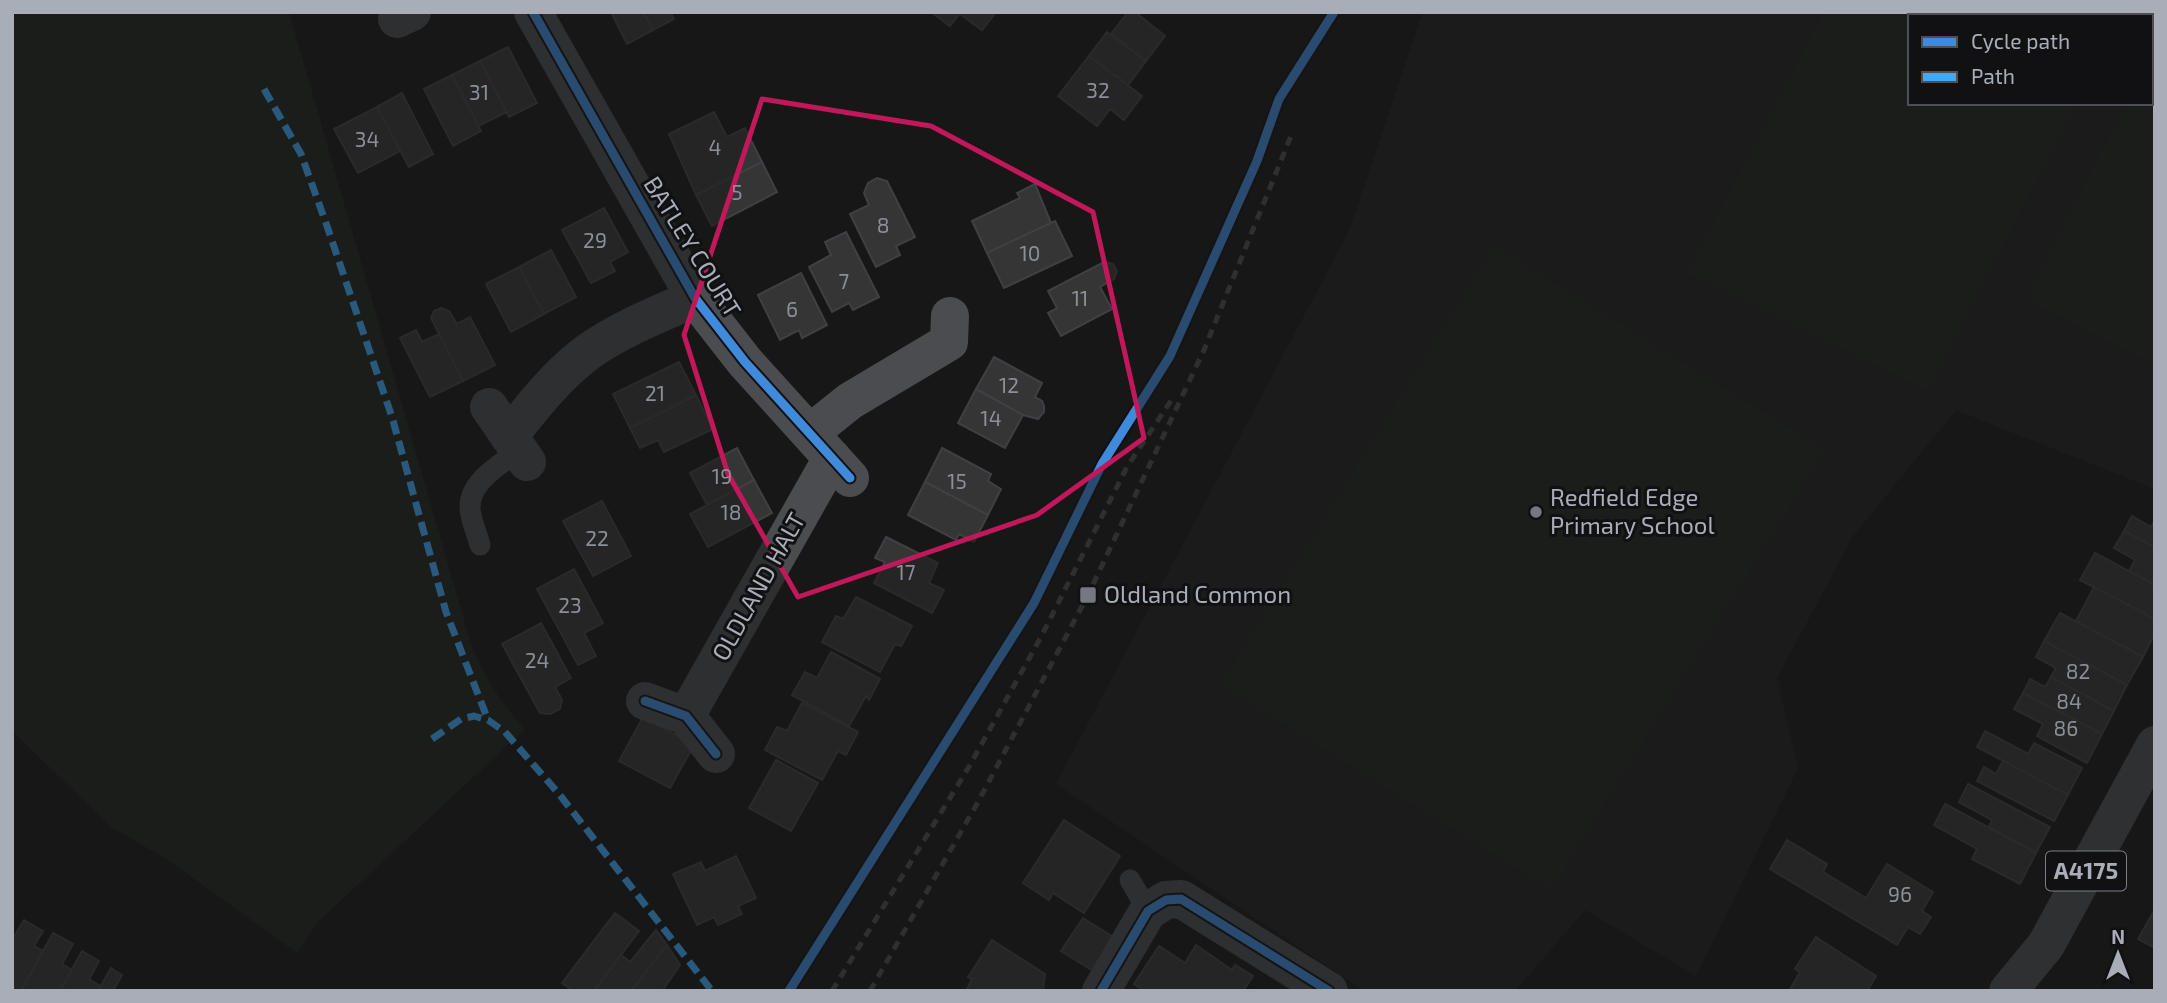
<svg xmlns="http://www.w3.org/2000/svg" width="2167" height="1003" viewBox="0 0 2167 1003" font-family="'Exo 2',sans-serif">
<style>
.built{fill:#212123;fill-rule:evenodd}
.green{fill:#1d241e}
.building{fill:#353536;stroke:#3f4043;stroke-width:2}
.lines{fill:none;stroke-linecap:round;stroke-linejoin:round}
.lane{stroke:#4b4c50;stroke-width:21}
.street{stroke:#4b4c50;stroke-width:38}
.primary{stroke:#4d4f52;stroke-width:38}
.rail{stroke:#4b4c4f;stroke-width:5;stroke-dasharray:9 7;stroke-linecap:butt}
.quiet{stroke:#3fa9f5;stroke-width:7;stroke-dasharray:14 7;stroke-linecap:butt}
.cycleway-casing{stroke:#111113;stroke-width:13}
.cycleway{stroke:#408adc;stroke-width:9}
.marked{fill:none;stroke:#c2185b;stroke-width:5;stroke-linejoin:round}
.poi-dot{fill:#757880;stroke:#111113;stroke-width:2.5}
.labels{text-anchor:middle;stroke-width:6;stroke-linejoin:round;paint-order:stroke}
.number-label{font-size:21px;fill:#8b8f98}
.shield{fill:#111113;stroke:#7b7e86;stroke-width:2}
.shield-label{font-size:23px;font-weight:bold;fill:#a8adb8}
.street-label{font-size:24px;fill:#a8adb8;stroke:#111113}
.poi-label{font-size:24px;fill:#a8adb8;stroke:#111113;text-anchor:start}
</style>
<rect width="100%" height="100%" fill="#171717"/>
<path class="built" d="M1423,12H2155V489L1956,410L1853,536L1777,678L1798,768L1696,976L1585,910L1515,991H1364L1056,784L1349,231ZM1910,16H2151V103H1910Z"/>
<g class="green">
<path d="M12,12H289L471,644C485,678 500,702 525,729L318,922L297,953L168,860L111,827L12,731Z"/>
<path d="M1824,12H2124L2122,16H1910V103H2077L1928,391L1687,273Z"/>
<path d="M2155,49V365L2025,299L2127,103H2151V56Z"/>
<path d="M1494,245L1825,450L1551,890L1220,685Z"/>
</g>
<g class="building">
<path d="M611,12H643L653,30L627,44Z"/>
<path d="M643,12H670L674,19L653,30Z"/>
<path d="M931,12H961L950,26Z"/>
<path d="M961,12H996L982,30L960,14Z"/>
<path d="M1128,12H1135L1165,36L1146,61L1111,34Z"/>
<path d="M1107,32L1146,61L1128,85L1089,56Z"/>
<path d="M508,47L537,103L509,117L480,61Z"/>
<path d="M1089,56L1142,96L1124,120L1110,109L1097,126L1058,96Z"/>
<path d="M480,61L507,112L478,126L452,75Z"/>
<path d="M452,75L481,131L453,146L424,89Z"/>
<path d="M402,93L433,154L409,167L377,107Z"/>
<path d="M377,107L400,151L358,173L334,129Z"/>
<path d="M714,112L727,137L745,128L762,162L696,195L669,134Z"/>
<path d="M762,162L777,192L712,226L696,195Z"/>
<path d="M877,178L887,181L915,237L896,246L900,255L876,267L850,214L869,205L864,193L868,183Z"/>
<path d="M1035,184L1051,223L987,253L972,221L1020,198L1017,193Z"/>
<path d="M604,208L628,252L610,262L615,271L591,283L562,230Z"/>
<path d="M1055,221L1072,256L1004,288L987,253Z"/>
<path d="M846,232L879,297L853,310L849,303L832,312L809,267L831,255L825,242Z"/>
<path d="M551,250L576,297L544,314L519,267Z"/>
<path d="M1104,262L1113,264L1117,271L1114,279L1100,287L1112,309L1061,336L1048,313L1057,308L1048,291Z"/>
<path d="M519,267L544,314L511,332L486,284Z"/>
<path d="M801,273L827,325L802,338L799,330L780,340L758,295Z"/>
<path d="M441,308L449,311L457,324L470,317L495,365L463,381L431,318L434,311Z"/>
<path d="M416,330L422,342L439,334L463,381L430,397L400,338Z"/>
<path d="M994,357L1042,383L1035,397L1042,401L1044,406V412L1038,419L1023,415L976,389Z"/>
<path d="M679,362L696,395L630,428L613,394Z"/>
<path d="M976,389L1023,415L1005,448L958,423Z"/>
<path d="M696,395L713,429L664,452L658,440L640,448L630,428Z"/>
<path d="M737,448L754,480L707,505L690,473Z"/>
<path d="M942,448L991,474L988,481L1001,489L988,515L925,482Z"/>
<path d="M754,480L772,513L708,547L690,514Z"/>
<path d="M925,482L988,515L974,542L959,534L956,540L908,515Z"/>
<path d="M602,501L631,556L593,576L563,521Z"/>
<path d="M2132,516L2151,527L2155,520V547L2124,531Z"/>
<path d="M2124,531L2155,547V585L2129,571L2135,560L2114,548Z"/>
<path d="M886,537L938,563L929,583L944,590L932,613L874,583L885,562L875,558Z"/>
<path d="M2095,553L2155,585V619L2080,580Z"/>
<path d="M574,569L603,623L584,633L596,656L578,665L537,589Z"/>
<path d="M2094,587L2155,619V633L2143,657L2076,621Z"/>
<path d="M856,597L912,626L901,646L895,644L880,672L822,642L836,616L843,619Z"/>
<path d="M2060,613L2143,657L2127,685L2044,641Z"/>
<path d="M541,623L571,678L555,687L562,700L560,709L550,714L540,713L502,644Z"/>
<path d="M2044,641L2127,685L2114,711L2051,677L2056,668L2036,657Z"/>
<path d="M831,652L880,679L869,700L866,696L849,726L792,695L805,672L817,678Z"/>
<path d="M2051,677L2114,711L2102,734L2023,693L2030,679L2045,687Z"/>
<path d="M2023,693L2102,734L2087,763L2037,736L2043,724L2014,709Z"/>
<path d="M802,703L858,732L846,755L838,751L822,780L765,750L777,727L787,731Z"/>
<path d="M643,717L694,745L670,788L619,761Z"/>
<path d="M1985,731L2028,754L2034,743L2082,768L2068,795L1977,747Z"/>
<path d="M776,760L818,783L791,831L749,808Z"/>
<path d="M2003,761L2068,795L2054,821L1977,781L1984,767L1996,774Z"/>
<path d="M1968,784L2050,827L2036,853L1989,827L1992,820L1959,802Z"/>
<path d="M1945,804L2036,853L2020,884L1972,859L1977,849L1934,825Z"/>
<path d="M1064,820L1120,856L1084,913L1053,893L1049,900L1023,883Z"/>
<path d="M1787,840L1827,864L1823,872L1866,898L1887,864L1933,892L1922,911L1931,917L1920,934L1908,927L1897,945L1770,869Z"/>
<path d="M736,856L756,898L738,906L742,914L718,925L714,917L697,925L673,874L701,862L705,871Z"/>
<path d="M2155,909V948L2138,939Z"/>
<path d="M615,913L639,931L594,991H567L569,988L562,983Z"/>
<path d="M1083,918L1115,938L1093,971L1061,951Z"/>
<path d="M24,920L43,931L34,946L43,951L21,991H12V940Z"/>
<path d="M656,930L667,945L631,991H594L621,955L630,962Z"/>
<path d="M53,933L73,944L62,964L72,970L60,991H21Z"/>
<path d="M1816,937L1876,976L1867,991H1789L1800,972L1795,969Z"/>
<path d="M992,940L1045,974L1043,991H966L972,979L968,977Z"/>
<path d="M667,945L680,965L662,991H631Z"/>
<path d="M1196,945L1232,970L1235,965L1253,976L1243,991H1144L1134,984L1159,946L1185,963Z"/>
<path d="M82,951L99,961L89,979L100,986L98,991H60Z"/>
<path d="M111,968L122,975L113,991H98Z"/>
</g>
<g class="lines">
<g class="lane">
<path d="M480,545C477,533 470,519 470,507C470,481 500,465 519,450"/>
<path d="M1130,880L1148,911"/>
</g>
<g class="street">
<path d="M533,12L695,298L745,362L850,478"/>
<path d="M397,19L412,12"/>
<path d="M489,407L527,462"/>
<path d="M810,433L850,401L949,342L950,316"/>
<path d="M509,436C533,406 557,375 588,352C620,329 659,314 695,298"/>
<path d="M645,701L686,716L716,754"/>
<path d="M686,716L832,458"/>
<path d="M1101,991L1148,911L1166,900L1181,899L1329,991"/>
</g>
<path class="primary" d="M2008,991L2046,945L2155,745"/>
<g class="rail">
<path d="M832,991L970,765L1042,635L1127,467L1174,396"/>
<path d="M870,991L978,802L1088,595L1204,350L1293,131"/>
</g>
<g class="quiet">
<path d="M264,89L301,154L327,226L392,417L446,612L488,720"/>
<path d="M432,739L461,719L474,716L488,720L505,732L559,794L712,991"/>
</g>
<defs>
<g id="cycleway">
<path d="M533,12L695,298L745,362L850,478"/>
<path d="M645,701L686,716L716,754"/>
<path d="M789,991L1034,603L1102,464L1170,356L1257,161L1279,99L1334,12"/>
<path d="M1101,991L1148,911L1166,900L1181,899L1329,991"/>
</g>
</defs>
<use href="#cycleway" class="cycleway-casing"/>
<use href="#cycleway" class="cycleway"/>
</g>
<path d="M0 0H2167V1003H0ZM762,99L931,126L1093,212L1144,438L1037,515L798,597L728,474L684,335Z" fill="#171717" fill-opacity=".55" fill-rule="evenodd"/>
<path class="marked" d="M762,99L931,126L1093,212L1144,438L1037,515L798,597L728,474L684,335Z"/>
<g class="poi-dot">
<circle cx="1536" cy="512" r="7"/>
<rect x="1079" y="586" width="18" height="18" rx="3.5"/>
</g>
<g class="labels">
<g class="number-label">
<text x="1098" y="98">32</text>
<text x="479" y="100">31</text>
<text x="367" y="147">34</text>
<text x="715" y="155">4</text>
<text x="737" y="200">5</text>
<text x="883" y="233">8</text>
<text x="595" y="248">29</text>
<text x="1030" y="261">10</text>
<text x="844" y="289">7</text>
<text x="1080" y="306">11</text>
<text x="792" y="317">6</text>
<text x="1009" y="393">12</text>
<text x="655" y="401">21</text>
<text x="991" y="426">14</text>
<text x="722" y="484">19</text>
<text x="957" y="489">15</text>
<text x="731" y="520">18</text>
<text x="597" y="546">22</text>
<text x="906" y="580">17</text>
<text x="570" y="613">23</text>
<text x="537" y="668">24</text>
<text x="2078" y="679">82</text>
<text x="2069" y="709">84</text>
<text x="2066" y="736">86</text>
<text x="1900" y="902">96</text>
</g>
<rect class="shield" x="2046" y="851.5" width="80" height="39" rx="5"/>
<g class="shield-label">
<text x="2086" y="879">A4175</text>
</g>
<g class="street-label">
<text transform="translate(692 247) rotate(58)" y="8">BATLEY COURT</text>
<text transform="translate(759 587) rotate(-61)" y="8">OLDLAND HALT</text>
</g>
<g class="poi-label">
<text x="1550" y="506">Redfield Edge<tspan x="1550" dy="28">Primary School</tspan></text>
<text x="1104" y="603">Oldland Common</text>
</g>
</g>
<rect width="2167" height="1003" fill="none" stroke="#a8adb8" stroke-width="28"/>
<rect x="1908" y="14" width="245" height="91" fill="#111113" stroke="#4d4f55" stroke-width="2"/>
<rect x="1922" y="37" width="35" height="10" fill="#408adc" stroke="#4d4f55" stroke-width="2"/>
<text x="1971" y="49" font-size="21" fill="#a8adb8">Cycle path</text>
<rect x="1922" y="72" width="35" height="10" fill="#3fa9f5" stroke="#4d4f55" stroke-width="2"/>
<text x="1971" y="84" font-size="21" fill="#a8adb8">Path</text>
<g transform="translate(2118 954)" stroke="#111113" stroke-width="5" paint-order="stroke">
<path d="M0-5L12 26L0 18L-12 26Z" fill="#a8adb8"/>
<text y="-10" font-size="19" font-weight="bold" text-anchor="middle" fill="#a8adb8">N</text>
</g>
</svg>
